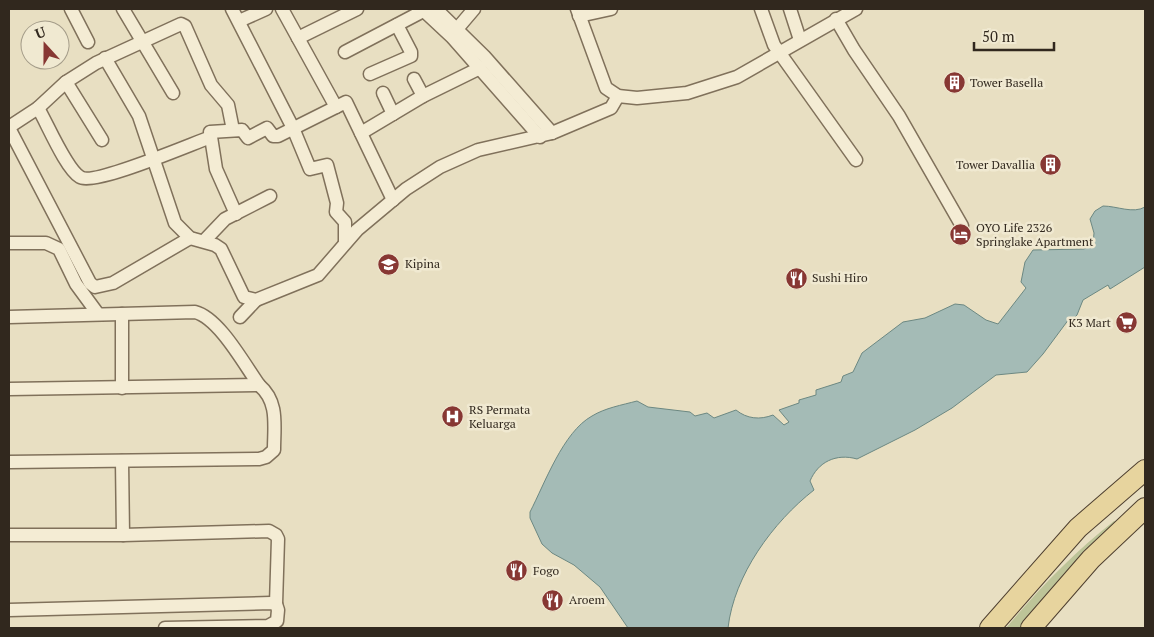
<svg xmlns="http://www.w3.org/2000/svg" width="1154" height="637" viewBox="0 0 1154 637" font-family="'PT Serif',serif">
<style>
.green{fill:#bdc498}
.water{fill:#a4bbb6;stroke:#6c8882}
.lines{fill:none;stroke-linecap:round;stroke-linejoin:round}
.street-casing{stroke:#80715b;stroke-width:15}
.primary-casing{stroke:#4e3f2f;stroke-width:22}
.street{stroke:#f4ecd4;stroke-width:12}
.primary{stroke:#e7d49e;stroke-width:20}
.labels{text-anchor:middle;stroke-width:5;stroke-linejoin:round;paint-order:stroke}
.poi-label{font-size:12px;fill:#31281e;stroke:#f0e9d1;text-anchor:start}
</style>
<rect width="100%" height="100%" fill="#e8dfc2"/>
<path class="green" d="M1114,521L1118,523L1056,586L1020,628H1006C1040,588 1072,554 1114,521Z"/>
<path class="water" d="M1103,206C1117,206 1133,214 1145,207V267L1110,289L1108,285L1083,300L1077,315L1072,320L1069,319L1043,354L1027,372L996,375L952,408L915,430L857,459C836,453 818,462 810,481L814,490C773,522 734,575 728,628H628L600,587L574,565L552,553L542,544L530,518V512C545,483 563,432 592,416C605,408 622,405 637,401L648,407L690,412L695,416L707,413L714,418L736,410C747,419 760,420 773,415L784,425L789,422L779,410L799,403V400L816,395V390L841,382L843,376L853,372L862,353L903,322L925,318L955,304L964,305L986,320L998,324L1026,288L1021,282L1025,262L1033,250L1084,249L1093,244L1094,233L1090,219L1095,211Z"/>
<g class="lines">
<defs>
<g id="street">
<path d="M71,9L88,42"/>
<path d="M123,9L173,93"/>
<path d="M232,9L293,128L310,169L327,165L337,203L336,212L345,222V241"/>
<path d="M282,9L336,107"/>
<path d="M422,9L452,37L540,137"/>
<path d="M436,9L484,56L552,133"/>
<path d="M577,9L606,88L618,96L637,98L687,93L737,77L856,9"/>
<path d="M761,9L774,45L856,160"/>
<path d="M790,9L800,40"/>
<path d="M579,16L611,9"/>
<path d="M836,19L854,50L899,116L962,226"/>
<path d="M239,21L266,9"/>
<path d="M457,29L474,9"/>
<path d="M298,38L357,9"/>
<path d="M345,52L427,9"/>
<path d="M105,58L139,116L175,223L190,238L215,245L221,249L244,297L256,300L318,275L357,230L406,189L440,167L478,150L552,133L611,108L618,96"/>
<path d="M370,74L411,56V52L397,25"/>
<path d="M414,79L423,96"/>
<path d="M66,82L102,140"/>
<path d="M383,93L393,114"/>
<path d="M38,108C47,123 66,169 80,177C94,186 191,144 211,137L210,132L242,130L248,138L267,128L273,136H278L346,102L393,200"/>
<path d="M9,127L38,108L66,82L96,63L181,24L185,26L211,85L228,105L233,130"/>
<path d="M9,128L90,283L95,287L113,283L190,238"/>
<path d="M361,133L423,96L480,68"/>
<path d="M211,137L216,169L236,214"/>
<path d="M204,241L225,219L270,196"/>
<path d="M9,243H46L59,249L76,284L98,314"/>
<path d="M122,314V388"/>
<path d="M9,317L195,312C219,318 244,364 259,385C279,402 274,425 274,450L266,457L259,459L9,462"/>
<path d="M240,317L256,300"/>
<path d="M9,389L259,385"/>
<path d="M122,461L123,535"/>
<path d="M9,535H123L269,531L276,535L278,539L276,604"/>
<path d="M9,610L271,603L276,604L278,610L277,621L268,626L165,628"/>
</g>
<g id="primary">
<path d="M990,628L1078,528L1145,470"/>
<path d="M1031,628L1091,559L1145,508"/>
</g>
</defs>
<use href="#street" class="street-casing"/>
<use href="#primary" class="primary-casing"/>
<use href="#street" class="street"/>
<use href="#primary" class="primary"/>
</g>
<defs>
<symbol id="building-disc" viewBox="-11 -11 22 22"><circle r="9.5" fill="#873733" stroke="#f0e9d1"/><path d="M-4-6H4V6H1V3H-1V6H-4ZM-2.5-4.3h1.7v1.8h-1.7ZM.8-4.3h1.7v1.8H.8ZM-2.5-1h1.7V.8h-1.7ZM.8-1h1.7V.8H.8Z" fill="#fff"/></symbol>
<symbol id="hotel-disc" viewBox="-11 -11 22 22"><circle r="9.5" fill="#873733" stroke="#f0e9d1"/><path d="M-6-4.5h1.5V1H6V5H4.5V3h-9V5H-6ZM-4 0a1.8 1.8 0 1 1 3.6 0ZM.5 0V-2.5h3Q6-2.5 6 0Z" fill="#fff"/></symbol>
<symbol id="school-disc" viewBox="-11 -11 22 22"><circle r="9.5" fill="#873733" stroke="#f0e9d1"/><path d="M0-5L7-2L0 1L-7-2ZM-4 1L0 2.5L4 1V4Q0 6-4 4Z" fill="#fff"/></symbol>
<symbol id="restaurant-disc" viewBox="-11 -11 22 22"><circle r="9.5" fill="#873733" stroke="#f0e9d1"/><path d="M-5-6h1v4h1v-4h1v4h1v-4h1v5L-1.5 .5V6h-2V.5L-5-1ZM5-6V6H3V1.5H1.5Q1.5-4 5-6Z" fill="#fff"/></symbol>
<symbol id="supermarket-disc" viewBox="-11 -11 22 22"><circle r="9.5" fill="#873733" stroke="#f0e9d1"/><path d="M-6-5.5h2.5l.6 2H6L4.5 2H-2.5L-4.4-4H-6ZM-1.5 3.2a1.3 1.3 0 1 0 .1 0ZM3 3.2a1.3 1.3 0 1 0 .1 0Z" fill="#fff"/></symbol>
<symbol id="hospital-disc" viewBox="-11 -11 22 22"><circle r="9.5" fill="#873733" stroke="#f0e9d1"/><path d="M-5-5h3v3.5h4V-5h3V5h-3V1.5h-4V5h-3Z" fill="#fff"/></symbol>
</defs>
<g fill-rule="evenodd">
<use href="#building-disc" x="942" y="70" width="25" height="25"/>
<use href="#building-disc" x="1038" y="152" width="25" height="25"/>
<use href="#hotel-disc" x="948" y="222" width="25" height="25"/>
<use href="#school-disc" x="376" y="252" width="25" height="25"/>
<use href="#restaurant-disc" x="784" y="266" width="25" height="25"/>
<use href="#supermarket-disc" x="1114" y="310" width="25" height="25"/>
<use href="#hospital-disc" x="440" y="404" width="25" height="25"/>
<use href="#restaurant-disc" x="504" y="558" width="25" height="25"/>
<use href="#restaurant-disc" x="540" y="588" width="25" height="25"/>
</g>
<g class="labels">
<g class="poi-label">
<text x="970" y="87">Tower Basella</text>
<text x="1035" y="169" text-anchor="end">Tower Davallia</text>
<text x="976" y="232">OYO Life 2326<tspan x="976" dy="14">Springlake Apartment</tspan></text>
<text x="405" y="268">Kipina</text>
<text x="812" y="282">Sushi Hiro</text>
<text x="1111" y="327" text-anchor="end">K3 Mart</text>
<text x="469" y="414">RS Permata<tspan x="469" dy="14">Keluarga</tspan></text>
<text x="533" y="575">Fogo</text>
<text x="569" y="604">Aroem</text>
</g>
</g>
<rect width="1154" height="637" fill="none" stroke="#31281e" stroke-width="20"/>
<g transform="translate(45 45) rotate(339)"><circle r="24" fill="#f0e9d1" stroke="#a49c89"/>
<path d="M0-4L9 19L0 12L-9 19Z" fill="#873733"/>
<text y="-8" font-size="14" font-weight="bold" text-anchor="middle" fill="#31281e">U</text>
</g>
<path d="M974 42v8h80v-8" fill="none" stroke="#31281e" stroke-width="2.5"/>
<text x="982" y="42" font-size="15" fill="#31281e" stroke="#f0e9d1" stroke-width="4" paint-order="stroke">50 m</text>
</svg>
